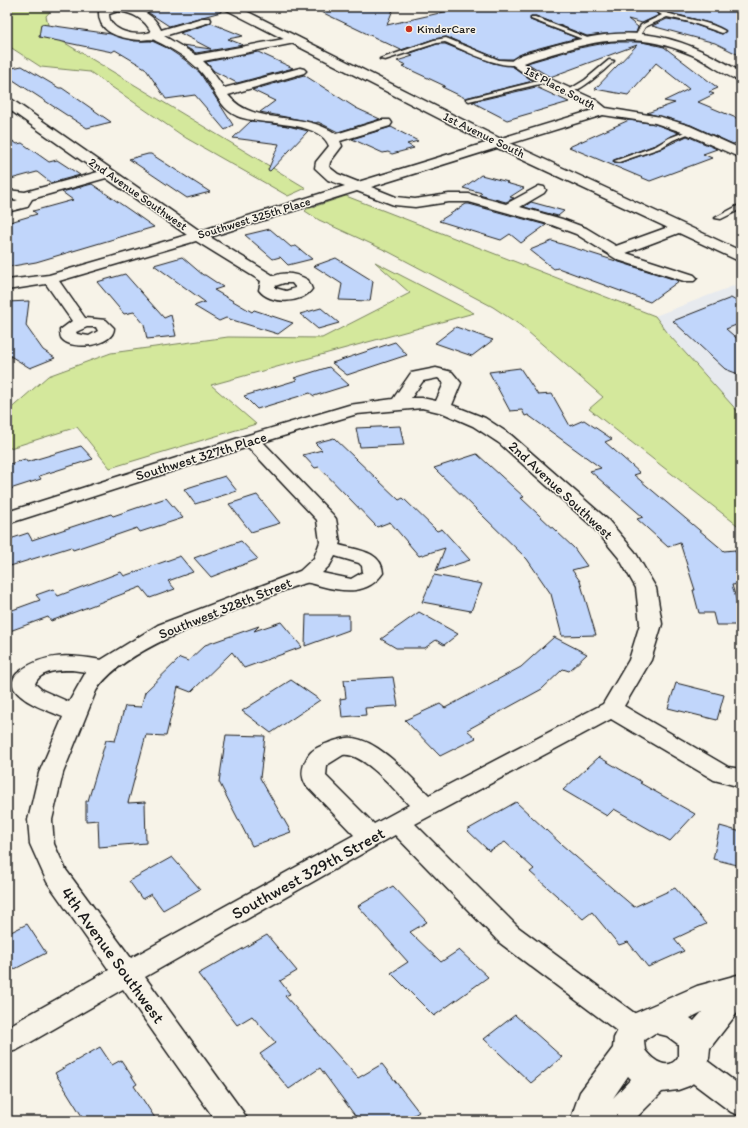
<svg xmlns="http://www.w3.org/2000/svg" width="748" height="1128" viewBox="0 0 748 1128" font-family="Itim,sans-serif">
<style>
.built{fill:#e7eaee}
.green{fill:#d4e89c;stroke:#78825c}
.building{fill:#c1d6fb;stroke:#1c1c1c}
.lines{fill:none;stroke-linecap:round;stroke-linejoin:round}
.lane-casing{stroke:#1c1c1c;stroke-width:3}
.street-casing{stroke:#1c1c1c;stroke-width:3}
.secondary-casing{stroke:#1c1c1c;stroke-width:3}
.lane{fill:#f7f3e8;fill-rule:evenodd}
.street{fill:#f7f3e8;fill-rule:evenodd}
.secondary{fill:#f7f3e8;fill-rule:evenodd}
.poi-dot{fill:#c8321e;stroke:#f7f3e8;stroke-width:1.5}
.labels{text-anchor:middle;stroke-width:3;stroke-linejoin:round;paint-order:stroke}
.far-poi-label{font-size:12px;fill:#1c1c1c;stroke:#f7f3e8;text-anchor:start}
.far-street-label{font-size:12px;fill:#1c1c1c;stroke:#f7f3e8}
.street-label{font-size:14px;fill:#1c1c1c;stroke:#f7f3e8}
.near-street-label{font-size:17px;fill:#1c1c1c;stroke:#f7f3e8}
</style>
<rect width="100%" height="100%" fill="#f7f3e8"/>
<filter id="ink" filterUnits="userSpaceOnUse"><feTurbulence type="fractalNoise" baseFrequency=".025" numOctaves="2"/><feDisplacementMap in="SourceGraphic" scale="8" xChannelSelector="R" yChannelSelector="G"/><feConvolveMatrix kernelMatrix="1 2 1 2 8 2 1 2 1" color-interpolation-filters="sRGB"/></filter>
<g filter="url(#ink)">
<path class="built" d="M741,283V415L670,336L655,316Z"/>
<g class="green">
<path d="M7,7H54L46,16L50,34L306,188L288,196L186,138L90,72L41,67L7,45Z"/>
<path d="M346,196L655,316L670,336L741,415V528L589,409L603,397L520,325L493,307L389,252L319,220L305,211L307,209Z"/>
<path d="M375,262L474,313L211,385L256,424L110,468L77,427L7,449V412L48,376L111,353L228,337L322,338L410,293Z"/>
</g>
<g class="building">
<path d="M134,7H220L221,12L169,26L146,11Z"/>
<path d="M311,7H394L387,25L466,7H648L659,15L642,23L628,19L638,27L636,33L603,34L587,36L536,16H531L530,20L577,38L528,51L512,59H499L446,37L434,39L401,50Z"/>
<path d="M657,7H741V56L715,43L652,26L667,19L690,23L722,34L726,31L713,24L670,13Z"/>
<path d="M211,23L243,36L228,39L243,45L196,53L182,45L211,49L180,33Z"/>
<path d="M41,24L111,34L134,41H152L167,48L185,60L200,73L233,125L225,130L195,95L166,99L145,68L115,50L112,52L39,37Z"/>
<path d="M611,42H642L664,47L718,88L709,92L714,94L698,102L741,120V141L733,144L691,125L647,113L675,103L664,101L689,89L656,63L628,95L595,89L637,45L550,77L527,63L579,48Z"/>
<path d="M437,44H445L493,63L512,66L533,81L465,98L442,87L445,86L402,66L406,65L397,61L413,56L408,54Z"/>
<path d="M258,52L293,68L237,83L214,71L206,62Z"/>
<path d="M22,66L59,88H62L111,122L87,128L68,116L7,76V69Z"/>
<path d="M304,75L356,108L380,119L338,132L318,122L316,123L260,112L275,101L252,90Z"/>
<path d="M536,87L569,102L507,120L472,102Z"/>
<path d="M629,120L655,124L679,133L655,145L614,160V162L619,163L660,149L687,136L717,149L703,154L712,158L650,181L569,147Z"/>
<path d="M251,121L288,126L308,131L270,171L268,170L279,144L233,138Z"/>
<path d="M391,127L418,141L407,144L414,148L392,154L388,152L383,153L352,139Z"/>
<path d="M7,137L17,144L22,143L49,162L57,160L80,175L51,183L37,172L7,180Z"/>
<path d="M148,154H151L210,192L187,198L129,159Z"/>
<path d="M481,175L508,182L506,183L524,188L510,197L514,198L506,202L479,195L482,193L463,188Z"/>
<path d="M92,184L154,227L36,262L7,267V223L37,214L33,211L73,200L62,192Z"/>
<path d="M531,202L564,211L558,216L524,207Z"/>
<path d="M466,204H469L546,225L521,243L510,234L501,240L439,221Z"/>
<path d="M270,229L291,247L296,246L312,259L288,265L280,257L273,259L245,235Z"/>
<path d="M552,241L616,261L679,281L650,302L558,268L554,269L530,250Z"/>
<path d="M182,257L203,275H205L223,287L214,290L252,312L254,310L293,323L278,334L226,318L219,321L194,306L205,302L154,265Z"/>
<path d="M336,258L373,281L370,301L339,300L342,284L314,266Z"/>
<path d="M125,274L164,318L171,315L176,336L147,339L144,324L134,312L124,314L97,282Z"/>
<path d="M731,298L741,304V323L726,329L741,342V375L725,369L673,321Z"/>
<path d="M29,301L26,326L43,350L55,358L30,368L7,354V302Z"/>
<path d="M321,308L339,323L318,329L300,314Z"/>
<path d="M456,327L493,340L472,356L435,343Z"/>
<path d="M395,342L407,355L347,375L332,363Z"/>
<path d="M329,367L349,385L314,396L310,393L257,409L244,396L297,380L294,378Z"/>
<path d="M520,368L538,395L552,394L570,426L584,420L612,439L605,442L640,473L634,475L724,551L735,550L741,568V584L732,585L741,615V625H716L713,613H699L693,590H695L680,543L668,547L637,519L643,517L590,471L601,468L528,415L525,416L522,410L510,411L489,372Z"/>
<path d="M400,426L404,445L360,447L356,428Z"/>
<path d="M334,438L399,500L403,498L437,531L442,529L470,560L436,571L445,548L419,556L390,522L377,527L319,467L315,468L303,455L322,450L315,443Z"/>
<path d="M81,446L93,459L39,476L41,479L7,490V465L25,459L27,462Z"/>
<path d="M477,454L524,497L521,498L574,548L587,566L572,570L580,581L596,635L562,636L551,594L527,559L434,468Z"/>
<path d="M225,476L237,491L195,504L184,489Z"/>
<path d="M257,495L280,523L251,532L229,504Z"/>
<path d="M166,498L183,518L140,532L137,528L73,550L71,547L7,567V540L28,533L32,540L111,514L113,516Z"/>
<path d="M241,541L258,559L211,577L194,558Z"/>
<path d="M180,556L193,572L168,581L175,589L150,598L141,587L51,621L48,617L7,632V612L40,600L36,595L53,589L58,596L121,572L124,576Z"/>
<path d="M434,575L482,584L471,611L422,602Z"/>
<path d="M419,612L458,634L444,645L436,640L425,648H396L381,639Z"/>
<path d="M306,615H349V630L305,646Z"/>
<path d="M281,622L302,647L244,668L232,652L191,692L178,687L166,736L146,735L128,803L145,802L146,843L99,847L98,820L86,821V801H88L106,740L115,741L125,706L141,707L145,692L180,658L188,661L205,645L259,626L254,631Z"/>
<path d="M554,637L587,654L569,671L563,669L542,689L467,730L476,738L440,756L405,720L440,704L445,708L521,667Z"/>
<path d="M393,677L398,706L365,708L366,715L342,717L340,699L346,698L344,680Z"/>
<path d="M291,680L320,700L271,733L242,711Z"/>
<path d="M676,683L724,695L717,720L668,708Z"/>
<path d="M226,735L265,736L260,778L291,832L252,846L219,782Z"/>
<path d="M599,757L642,782L640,783L695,814L670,841L614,809L607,816L563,790Z"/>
<path d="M516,802L561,844L634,907L675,888L706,924L674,939L684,951L648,967L628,942L619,945L592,912L583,919L530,872L534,869L505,842L489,851L467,830Z"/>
<path d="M720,826L741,832V866L713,859Z"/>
<path d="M172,857L200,889L163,910L151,894L142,899L129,881Z"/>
<path d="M393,886L427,922L410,932L441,962L459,950L488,977L434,1016L391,973L408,962L358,906Z"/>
<path d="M27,924L46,953L7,973V934Z"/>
<path d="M267,935L297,971L280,981L290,994L285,996L358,1078L382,1064L419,1112L404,1121H359L320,1068L289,1089L260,1054L276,1043L252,1016L237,1025L198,974Z"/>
<path d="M515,1015L562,1057L531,1083L484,1039Z"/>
<path d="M100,1047L112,1065L121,1060L137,1084L134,1086L157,1121H85L55,1073Z"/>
</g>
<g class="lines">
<defs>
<g id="lane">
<path d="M649,7C658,7 662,12 670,14C686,19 711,22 725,31L722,33L690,22L667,17L645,27L639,37H635L641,25L662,15Z"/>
<path d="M531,17H535L590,39L585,40L531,19Z"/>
<path d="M446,38L499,60L516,61L519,63C505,72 460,48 445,42L437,43L385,60L380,59L434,40Z"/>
<path d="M609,60L614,61C606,69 578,94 567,93V91L585,80Z"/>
<path d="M546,79L549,81L548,82L469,101L466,99Z"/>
<path d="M690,130L695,131L673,140L660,148L619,162L614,161L656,146L669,138Z"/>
<path d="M741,204V209L721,219L715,218Z"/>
</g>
<g id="street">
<path d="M106,7C128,7 151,7 161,30L202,18H210L211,20L210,22L164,36L196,55L295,37L299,38L301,40L295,43L203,61L209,67L224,88L300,68L304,69L306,71L304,73L228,95C253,127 303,110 336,134L382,120H390L392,123L390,126L340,141L342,146L330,162L329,167L338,174L358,182L593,110L588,106L531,78L510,63C517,53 538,51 549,47C629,24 669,29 741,72V81C724,76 706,60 690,54C645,35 608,37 562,51C549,55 536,58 524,63L539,74L596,100L606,108L661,117L690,126L741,149V158L682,132L655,123L603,115L371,187L396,197L415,199L449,194H469L506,204L539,186L544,187L546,190L544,193L520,207L562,219L586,228L616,246L674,225H684L686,228L684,231L626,253L694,275L697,278L694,281H684L618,260L576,234L552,225L469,202H449L415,207L394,205L357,191L210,237L274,276C285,271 297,274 308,280L312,289C302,304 270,305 259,290L261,281L196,241L59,281L85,318L106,320L114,328C114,346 72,351 62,339C60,337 60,333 60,330L72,321L46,284L7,290V280L49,275L187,235L106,178L32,199L27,207L7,212V204L18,200L7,198V190L25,192L98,172L7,108V98L11,99L200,231L345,186L328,180L315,168L316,162L329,146C319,119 260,126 237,116C218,107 214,87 201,72C190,59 171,48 156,41C152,38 146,40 141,40C123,39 98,34 99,12ZM118,11C133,13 145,19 151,32C137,37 109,32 109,14ZM284,283H292L296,288L286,291L275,288V286ZM87,327H96L98,331L89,336L77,334L76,332Z"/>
<path d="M436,368L452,372L461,383L452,405L485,418L511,435L608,520L635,552L656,588L662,624L651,660L624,706L728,767L741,769V787L714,780L611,719L415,824L518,927L645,1021L649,1029L645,1037L635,1041L625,1037L500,943L395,835L145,977L243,1112L248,1121H216L123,989L17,1050L7,1053V1027L109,970L47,882L30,844L28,820L39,773L63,717C47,710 26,704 15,690C11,684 13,676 19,672C44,652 72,655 101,660L158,625L300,571L314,558L320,542L317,520L248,447L7,524V512L245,436L349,405L393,399L411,373ZM438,378L444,383L436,401L422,398H411L423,381ZM422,408L443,413L473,426L499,443L594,528L619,558L636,588L640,624L629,660L603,704L429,795C409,776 381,742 353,738C345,737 338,740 331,742C323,745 313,748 308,756C302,766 300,775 306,785L354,835L131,958L66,870L54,844L52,820L63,773L96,691C121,650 211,620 255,602C272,596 289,587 306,583C310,582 316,585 321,586C344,592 368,595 383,573C382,551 356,550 339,545L340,542L336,519L333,515L263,442L357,414ZM335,556L359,563L362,566L363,572L351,579L322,573L330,565ZM72,670L86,672L69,702L42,690L35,684C40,670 60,670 72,670ZM343,755C363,752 396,791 409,805L374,824L326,776L327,765Z"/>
<path d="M692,1053L702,1057L741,1086V1116L731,1112L682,1075L678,1066L682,1057Z"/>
</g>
<g id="secondary">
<path d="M223,7H238L505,141L741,251V262L495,147L225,9Z"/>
<path d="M741,974V1008L710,1048L709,1058L699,1079L689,1086L678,1090L662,1092L633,1121H570L580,1092L613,1048L614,1038L621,1024L633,1014L697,986ZM702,1012L694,1021L690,1018ZM655,1033L667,1036L678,1044V1057C669,1072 653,1061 645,1050L644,1040ZM628,1076L631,1079L613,1098Z"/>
</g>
</defs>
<use href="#lane" class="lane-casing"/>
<use href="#street" class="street-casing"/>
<use href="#secondary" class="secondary-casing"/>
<use href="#lane" class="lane"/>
<use href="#street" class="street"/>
<use href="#secondary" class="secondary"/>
</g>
</g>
<circle class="poi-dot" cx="409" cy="29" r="4"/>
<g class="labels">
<g class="far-poi-label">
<text x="417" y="33">KinderCare</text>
</g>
<g class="far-street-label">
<text transform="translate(560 88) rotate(28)" y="4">1st Place South</text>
<text transform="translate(484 135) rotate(26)" y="4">1st Avenue South</text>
<text transform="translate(138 194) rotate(35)" y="4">2nd Avenue Southwest</text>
<text transform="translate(254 218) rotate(-17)" y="4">Southwest 325th Place</text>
</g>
<g class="street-label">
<text transform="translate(201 456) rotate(-17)" y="5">Southwest 327th Place</text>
<text transform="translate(561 490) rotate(43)" y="5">2nd Avenue Southwest</text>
<text transform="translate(225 608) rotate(-22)" y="5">Southwest 328th Street</text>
</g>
<g class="near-street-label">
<text transform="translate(308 873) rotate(-29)" y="6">Southwest 329th Street</text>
<text transform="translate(113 955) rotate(54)" y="6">4th Avenue Southwest</text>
</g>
</g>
<rect width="748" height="1128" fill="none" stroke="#f7f3e8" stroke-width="24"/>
<rect x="12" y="12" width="724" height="1104" fill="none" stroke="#1c1c1c" stroke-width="1.5" filter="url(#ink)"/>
</svg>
